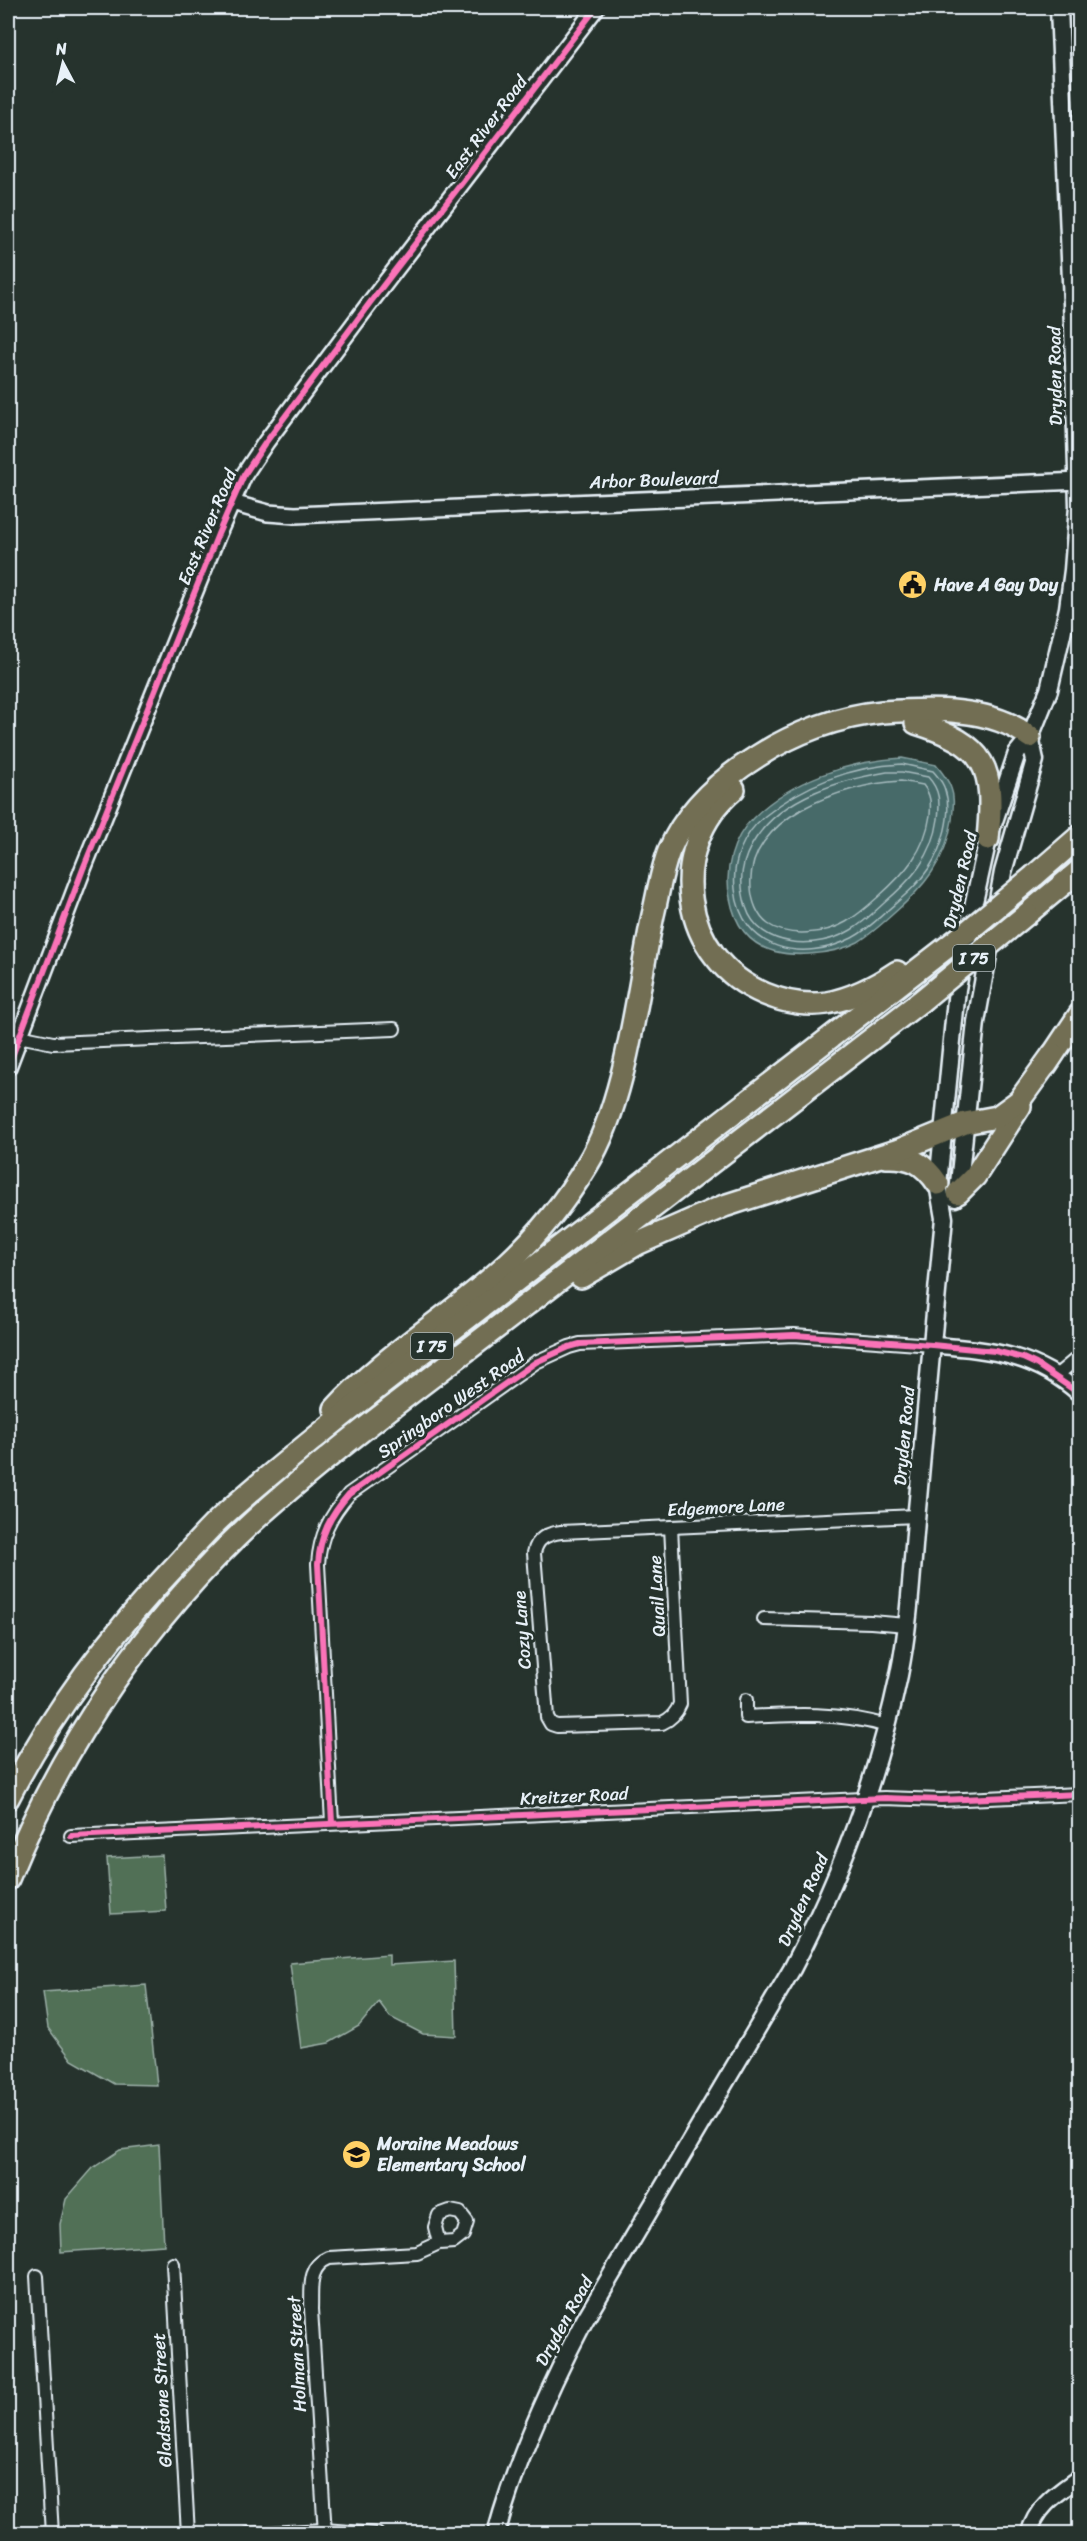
<svg xmlns="http://www.w3.org/2000/svg" width="1087" height="2541" viewBox="0 0 1087 2541" font-family="Sriracha,sans-serif">
<style>
.green{fill:#516f57;stroke:#9cb0a8;stroke-width:1.5}
.water{fill:#466b69;stroke:#87a1a2;stroke-width:1.5}
.lines{fill:none;stroke-linecap:round;stroke-linejoin:round}
.shore{stroke:#a7bbbf;stroke-width:1.5}
.minor-casing{stroke:#e8f1f8;stroke-width:16}
.tertiary-casing{stroke:#e8f1f8;stroke-width:20}
.secondary-casing{stroke:#e8f1f8;stroke-width:21}
.motorway-casing{stroke:#e8f1f8;stroke-width:26}
.minor{stroke:#26332d;stroke-width:12}
.tertiary{stroke:#26332d;stroke-width:15}
.secondary{stroke:#26332d;stroke-width:16}
.motorway{stroke:#726e52;stroke-width:21}
.motorway-bridge-casing{stroke:#e8f1f8;stroke-width:26;stroke-linecap:butt}
.motorway-bridge{stroke:#726e52;stroke-width:21}
.cycleway-casing{stroke:#26332d;stroke-width:10}
.cycleway{stroke:#fb73b8;stroke-width:6}
.labels{text-anchor:middle;stroke-width:6;stroke-linejoin:round;paint-order:stroke}
.shield{fill:#26332d;stroke:#aeb8bb;stroke-width:1.5}
.shield-label{font-size:16px;font-weight:bold;fill:#e8f1f8}
.street-label{font-size:18px;fill:#e8f1f8;stroke:#26332d}
.poi-label{font-size:18px;font-weight:bold;fill:#e8f1f8;stroke:#26332d;text-anchor:start}
</style>
<rect width="100%" height="100%" fill="#26332d"/>
<filter id="ink" filterUnits="userSpaceOnUse"><feTurbulence type="fractalNoise" baseFrequency=".0167" numOctaves="2"/><feDisplacementMap in="SourceGraphic" scale="12" xChannelSelector="R" yChannelSelector="G"/><feConvolveMatrix kernelMatrix="1 2 1 2 8 2 1 2 1" color-interpolation-filters="sRGB"/></filter>
<g filter="url(#ink)">
<g class="green">
<path d="M162,1855L166,1911L111,1914L107,1858Z"/>
<path d="M389,1955V1965L454,1961L456,2036L423,2034L390,2017L379,2002L359,2026L329,2043L301,2048L290,1963Z"/>
<path d="M146,1985L157,2085L114,2084L72,2060L48,2028L43,1992Z"/>
<path d="M159,2145L164,2245L61,2252L60,2224L66,2199L93,2168L120,2150Z"/>
</g>
<path class="water" d="M902,758L936,765C942,772 948,779 951,788C955,798 953,809 952,820C946,861 924,887 893,914C882,924 871,934 858,942C843,950 825,953 809,954C768,957 738,942 730,898C724,870 732,839 753,818C791,780 849,761 902,758Z"/>
<g class="lines">
<g class="shore">
<path d="M902,764L933,771C938,777 943,782 945,790C953,813 942,848 929,868C918,885 903,897 888,910C877,920 866,931 852,938C803,963 741,951 735,889C732,861 743,834 765,816C803,785 852,766 902,764Z"/>
<path d="M887,772H902L928,777C940,790 940,802 938,819C933,857 911,880 883,904C873,913 863,923 851,930C818,950 759,949 746,907C738,881 741,860 756,838C784,796 841,780 887,772Z"/>
<path d="M901,781L923,785C931,795 931,803 930,815C925,851 905,873 878,897C868,906 858,915 846,922C826,934 788,938 768,924C757,916 752,901 751,888C745,817 844,784 901,781Z"/>
</g>
<defs>
<g id="minor">
<path d="M19,1036L53,1043L394,1029"/>
<path d="M1056,1376L1080,1356"/>
<path d="M671,1527L680,1704C676,1714 671,1719 662,1723L557,1726L551,1724L547,1717L534,1553C537,1538 547,1534 561,1532L916,1516"/>
<path d="M764,1619L871,1622L907,1625"/>
<path d="M746,1700V1717C794,1714 840,1712 887,1726"/>
<path d="M332,1823L318,1564C320,1535 330,1516 349,1494L536,1362L569,1347L580,1344L794,1335L932,1345"/>
<path d="M71,1836L884,1798L941,1800L1080,1794"/>
<path d="M173,2264L188,2534"/>
<path d="M37,2276L52,2534"/>
<path d="M248,2534L324,2530L377,2534"/>
<path d="M325,2534L311,2309C312,2289 307,2267 329,2258L417,2253L439,2243L454,2242L463,2235L467,2222L460,2213L450,2211L439,2215L435,2227L439,2243"/>
</g>
<g id="tertiary">
<path d="M232,503L268,513L295,515L1080,481"/>
<path d="M8,1067L83,869L218,534L244,475L266,442L369,304L596,8"/>
<path d="M932,1345C989,1350 1035,1353 1080,1394"/>
<path d="M1029,2534C1036,2506 1058,2493 1080,2477"/>
</g>
<g id="secondary">
<path d="M955,1198L958,1193L976,1022L1003,872L1035,760L1030,737"/>
<path d="M496,2534C516,2460 548,2390 583,2323L792,1969C841,1876 877,1779 899,1675C911,1617 912,1558 918,1499C926,1405 935,1312 944,1218L938,1184L957,989L974,902L988,839L1017,753L1030,737L1049,690L1068,608L1073,570L1078,506L1073,326L1059,8"/>
</g>
<g id="motorway">
<path d="M916,723C987,745 995,767 988,839"/>
<path d="M734,789C664,848 680,959 765,994C784,1002 807,1006 827,1003C854,998 876,986 897,972"/>
<path d="M1034,876L1080,836"/>
<path d="M1027,914L1080,870"/>
<path d="M1046,1065L1080,1014"/>
<path d="M886,1157C911,1156 924,1163 938,1184"/>
<path d="M958,1193L975,1176L1020,1106"/>
<path d="M581,1277L639,1243L724,1206L899,1150L965,1123L997,1117L1019,1101L1053,1054"/>
<path d="M335,1409C386,1353 453,1315 508,1263C539,1234 565,1202 587,1165C627,1100 637,991 653,915C658,894 661,872 669,851C686,810 721,779 758,756C794,733 839,716 882,712C929,709 991,706 1030,737"/>
<path d="M8,1798C53,1710 114,1630 182,1559C196,1543 210,1527 226,1513C276,1468 329,1427 381,1385L968,931"/>
<path d="M8,1879C63,1742 149,1616 259,1516C341,1443 430,1379 517,1312C651,1208 786,1105 921,1001"/>
</g>
</defs>
<use href="#minor" class="minor-casing"/>
<use href="#tertiary" class="tertiary-casing"/>
<use href="#secondary" class="secondary-casing"/>
<use href="#motorway" class="motorway-casing"/>
<use href="#minor" class="minor"/>
<use href="#tertiary" class="tertiary"/>
<use href="#secondary" class="secondary"/>
<use href="#motorway" class="motorway"/>
<defs>
<g id="motorway-bridge">
<path d="M968,931L1034,876"/>
<path d="M921,1001L1027,914"/>
</g>
</defs>
<use href="#motorway-bridge" class="motorway-bridge-casing"/>
<use href="#motorway-bridge" class="motorway-bridge"/>
<defs>
<g id="cycleway">
<path d="M8,1067L83,869L218,534L244,475L266,442L369,304L596,8"/>
<path d="M332,1823L318,1564C320,1535 330,1516 349,1494L536,1362L569,1347L580,1344L794,1335L932,1345L995,1351L1023,1358L1036,1364L1080,1394"/>
<path d="M71,1836L884,1798L941,1800L1080,1794"/>
</g>
</defs>
<use href="#cycleway" class="cycleway-casing"/>
<use href="#cycleway" class="cycleway"/>
</g>
</g>
<defs>
<symbol id="civic-disc" viewBox="-11 -11 22 22"><circle r="9.5" fill="#ffd166" stroke="#26332d"/><path d="M-.6-6.5H3V-4.5H.6V-3L4-1V1h2V6H-6V1h2V-1L-.6-3ZM-1.2 2.5V6h2.4V2.5Z" fill="#111"/></symbol>
<symbol id="school-disc" viewBox="-11 -11 22 22"><circle r="9.5" fill="#ffd166" stroke="#26332d"/><path d="M0-5L7-2L0 1L-7-2ZM-4 1L0 2.5L4 1V4Q0 6-4 4Z" fill="#111"/></symbol>
</defs>
<g fill-rule="evenodd">
<use href="#civic-disc" x="896" y="568" width="33" height="33"/>
<use href="#school-disc" x="340" y="2138" width="33" height="33"/>
</g>
<g class="labels">
<g class="shield">
<rect x="953" y="945" width="42" height="26" rx="4.5"/>
<rect x="411" y="1333" width="42" height="26" rx="4.5"/>
</g>
<g class="shield-label">
<text x="974" y="964">I 75</text>
<text x="432" y="1352">I 75</text>
</g>
<g class="street-label">
<text transform="translate(486 127) rotate(-53)" y="6">East River Road</text>
<text transform="translate(1055 376) rotate(-91)" y="6">Dryden Road</text>
<text transform="translate(654 480) rotate(-2)" y="6">Arbor Boulevard</text>
<text transform="translate(207 527) rotate(-67)" y="6">East River Road</text>
<text transform="translate(960 880) rotate(-77)" y="6">Dryden Road</text>
<text transform="translate(451 1404) rotate(-35)" y="6">Springboro West Road</text>
<text transform="translate(904 1436) rotate(-85)" y="6">Dryden Road</text>
<text transform="translate(726 1507) rotate(-3)" y="6">Edgemore Lane</text>
<text transform="translate(657 1596) rotate(-93)" y="6">Quail Lane</text>
<text transform="translate(522 1630) rotate(-94)" y="6">Cozy Lane</text>
<text transform="translate(574 1796) rotate(-3)" y="6">Kreitzer Road</text>
<text transform="translate(803 1900) rotate(-66)" y="6">Dryden Road</text>
<text transform="translate(564 2321) rotate(-61)" y="6">Dryden Road</text>
<text transform="translate(297 2354) rotate(-93)" y="6">Holman Street</text>
<text transform="translate(162 2400) rotate(-93)" y="6">Gladstone Street</text>
</g>
<g class="poi-label">
<text x="934" y="591">Have A Gay Day</text>
<text x="377" y="2150">Moraine Meadows<tspan x="377" dy="21">Elementary School</tspan></text>
</g>
</g>
<rect width="1087" height="2541" fill="none" stroke="#26332d" stroke-width="30"/>
<rect x="15" y="15" width="1057" height="2511" fill="none" stroke="#e8f1f8" stroke-width="2" filter="url(#ink)"/>
<g transform="translate(63 63) rotate(353)" stroke="#26332d" stroke-width="4.5" paint-order="stroke">
<path d="M0-4.5L10 22L0 15L-10 22Z" fill="#e8f1f8"/>
<text y="-9" font-size="16" font-weight="bold" text-anchor="middle" fill="#e8f1f8">N</text>
</g>
</svg>
